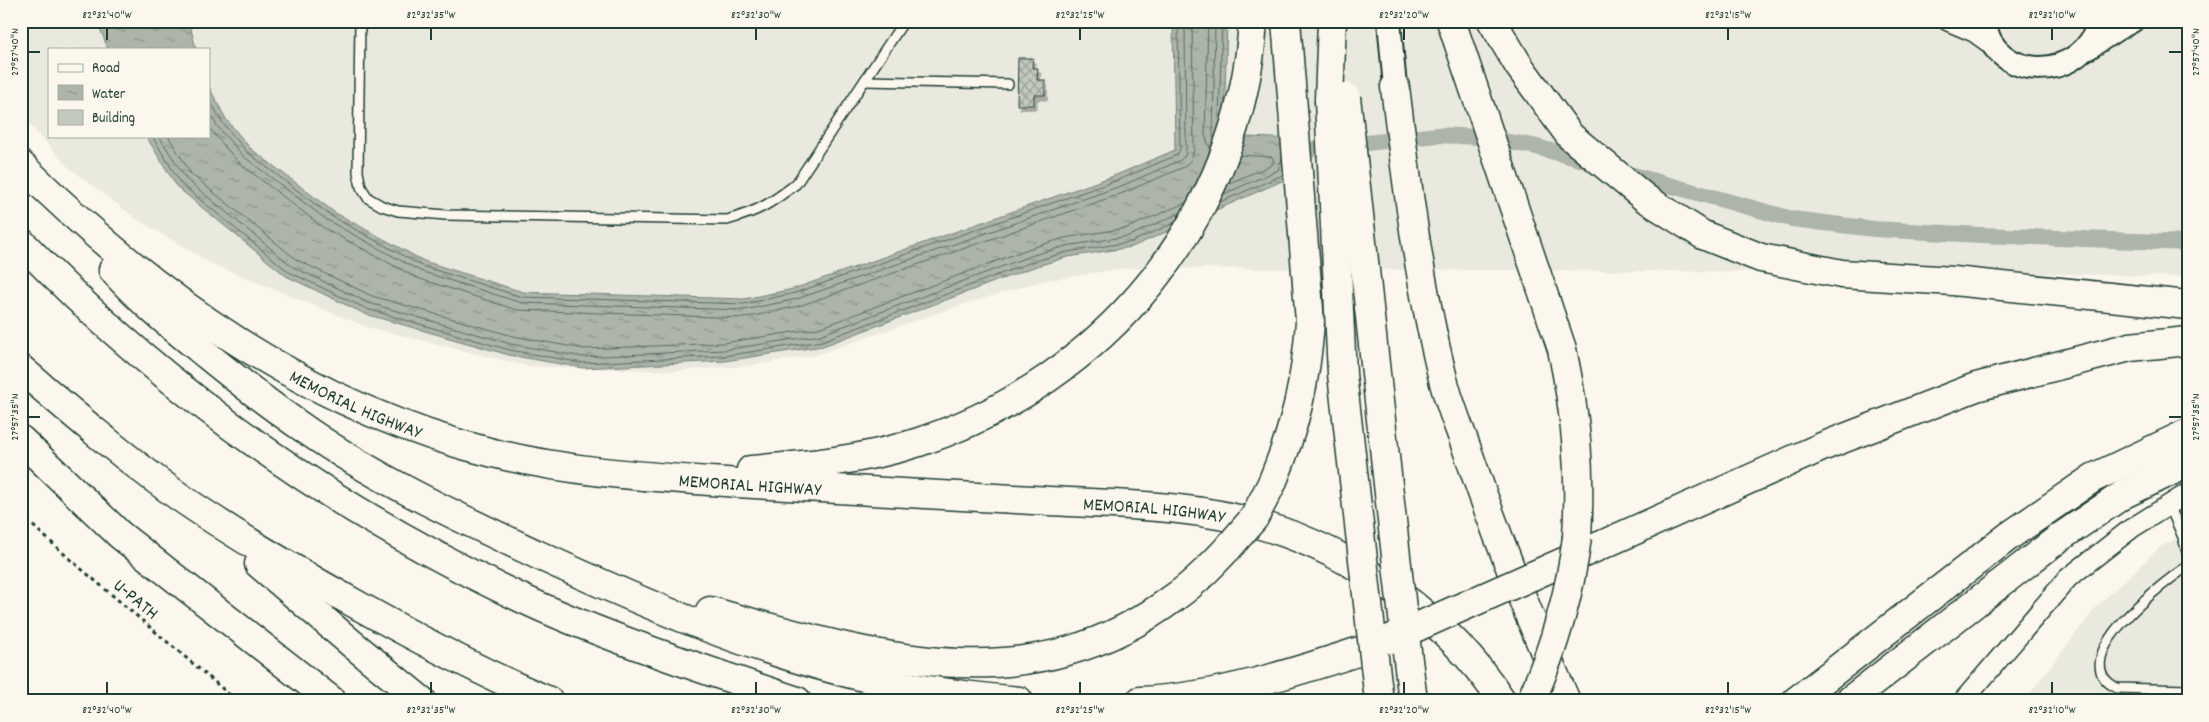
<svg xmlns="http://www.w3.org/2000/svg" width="2209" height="722" viewBox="0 0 2209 722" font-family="Dekko,sans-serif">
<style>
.built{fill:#eae9de;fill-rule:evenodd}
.water{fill:url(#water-ripples);stroke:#74847b}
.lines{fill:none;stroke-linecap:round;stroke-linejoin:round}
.shore{stroke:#586d63;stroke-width:1}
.canal{stroke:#adb4aa;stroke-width:16}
.building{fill:url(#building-cross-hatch);stroke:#1f3d34;filter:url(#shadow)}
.service-casing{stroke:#1f3d34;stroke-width:12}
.minor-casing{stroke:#1f3d34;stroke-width:22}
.tertiary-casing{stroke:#1f3d34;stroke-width:26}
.motorway-casing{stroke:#1f3d34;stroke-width:31}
.path{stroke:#1f3d34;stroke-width:3;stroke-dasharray:4 4;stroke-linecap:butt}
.service{stroke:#fbf7ec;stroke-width:9}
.minor{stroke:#fbf7ec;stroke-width:19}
.tertiary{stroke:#fbf7ec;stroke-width:22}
.motorway{stroke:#fbf7ec;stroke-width:28}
.motorway-bridge-casing{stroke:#1f3d34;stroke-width:31;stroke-linecap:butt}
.motorway-bridge{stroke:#fbf7ec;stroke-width:28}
.ticks{fill:none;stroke:#1f3d34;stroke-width:2}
.labels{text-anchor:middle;stroke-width:4;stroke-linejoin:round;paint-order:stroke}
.street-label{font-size:19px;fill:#1f3d34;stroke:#fbf7ec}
.neatline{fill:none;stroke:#1f3d34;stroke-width:2}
.ticks-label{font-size:12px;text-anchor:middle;fill:#1f3d34}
</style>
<defs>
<pattern id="water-ripples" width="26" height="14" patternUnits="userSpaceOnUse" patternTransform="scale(1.25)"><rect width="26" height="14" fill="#adb4aa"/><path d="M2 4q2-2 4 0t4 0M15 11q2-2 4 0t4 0" fill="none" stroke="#8c948b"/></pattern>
<pattern id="building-cross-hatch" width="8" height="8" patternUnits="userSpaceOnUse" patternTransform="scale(1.25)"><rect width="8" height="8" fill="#c4c9be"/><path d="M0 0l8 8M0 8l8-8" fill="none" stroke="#9fa49b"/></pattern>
<filter id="shadow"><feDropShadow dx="3" dy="5" stdDeviation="0" flood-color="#0004"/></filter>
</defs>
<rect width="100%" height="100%" fill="#fbf7ec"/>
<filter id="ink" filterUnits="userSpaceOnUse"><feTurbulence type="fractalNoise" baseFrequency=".02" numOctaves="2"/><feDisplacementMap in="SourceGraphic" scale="10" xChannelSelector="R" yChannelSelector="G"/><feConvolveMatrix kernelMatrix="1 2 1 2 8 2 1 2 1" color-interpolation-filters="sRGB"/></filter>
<g filter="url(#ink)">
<g class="built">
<path d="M21,21H2188V277L2027,273L1126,268L1042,281L955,307L816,355L746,366L674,371L526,366L367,327L212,264L138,220L68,167L21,115ZM49,49H209V136H49Z"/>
<path d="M2188,532V701H2024L2097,606L2160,547Z"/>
</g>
<g class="water">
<path d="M97,21H189L196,49H108Z"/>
<path d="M1173,21H1227L1224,136L1298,139L1289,178L1132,247L1068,257L1034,267L823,346L725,361L583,368L509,355L365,314L286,276L177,187L146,136H209V87L226,119L250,148L334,212L424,261L523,292L744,299L793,289L1116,175L1175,150Z"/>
</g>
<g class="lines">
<g class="shore">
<path d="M1208,21L1205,135L1210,148"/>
<path d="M209,99L222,122L247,152L331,216L422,266L522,297L744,304L795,293L1118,180L1177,155L1180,149L1178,21"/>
<path d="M209,112L217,126L243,156L327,220L420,271L522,303L744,310L797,299L1121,186L1179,161L1185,156L1186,150L1185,21"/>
<path d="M1219,118L1222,21"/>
<path d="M209,128L238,162L324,228L417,278L517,310L744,318L799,306L1123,193L1184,167L1191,160L1194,150L1192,21"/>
<path d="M152,136L181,184L289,272L367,309L510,350L583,363L724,356L822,341L1032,262L1067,252L1131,242L1174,223"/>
<path d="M159,136L186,179L293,267L369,303L511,344L583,357L724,350L820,335L1030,256L1066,246L1129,236L1180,213"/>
<path d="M168,136L191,174L297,260L372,296L513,336L584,349L723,343L819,328L1028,249L1064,238L1127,228L1185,203"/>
<path d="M1213,138L1215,21"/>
<path d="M1227,184L1272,165L1274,160L1272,157L1239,155"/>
<path d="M1222,195L1278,170L1282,158"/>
<path d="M1218,203L1283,175"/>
</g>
<g class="canal">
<path d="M1288,152L1437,135L1479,137L1533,146L1594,163"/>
<path d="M1622,172L1792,219L1874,229L1981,235L2188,243"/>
</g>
</g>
<path class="building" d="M1018,58H1033L1032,68H1038L1037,80H1045V95H1034V105H1017Z"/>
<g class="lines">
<defs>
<g id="service">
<path d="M360,21L358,172L361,187L368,198L382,206L398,211L446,215L727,220C759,211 770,204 796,184L904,21"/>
<path d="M865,81L1008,84"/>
<path d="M2169,505L2183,537L2188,556"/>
<path d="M2188,566C2164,582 2060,660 2117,688L2188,690"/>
</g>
<g id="minor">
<path d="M1948,21L1974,32L1995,47"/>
<path d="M1963,701L2068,578L2132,528L2188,493"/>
</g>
<g id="tertiary">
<path d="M1389,21L1395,87"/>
<path d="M1984,21C1993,84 2085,83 2099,21"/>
<path d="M2088,48L2117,29L2132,21"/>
</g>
<g id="motorway">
<path d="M1451,21L1562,349C1576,416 1581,468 1577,537"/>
<path d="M1492,21L1519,66L1570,136L1645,198L1703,235L1761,258L1842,274L1953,281L2188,305"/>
<path d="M1395,87C1407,184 1419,283 1443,379C1450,407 1462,434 1471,461C1499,543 1531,622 1566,701"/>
<path d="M1329,100L1332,21"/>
<path id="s1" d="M21,165C156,298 307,407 493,453C573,473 655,477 737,483C836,489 934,495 1033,500C1108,505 1188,503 1261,525C1354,552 1449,619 1502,701"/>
<path d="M21,242C169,396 349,521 543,608C625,644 712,672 797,701"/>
<path d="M113,270C141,302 175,329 208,356C240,382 272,407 306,430C378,480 458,517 536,554C645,604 755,652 872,679C920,691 970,696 1019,701"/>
<path d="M21,369C71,412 121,455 174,493C231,533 291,568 352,602C416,638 481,673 549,701"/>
<path d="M21,440L120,535L332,701"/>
<path d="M751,470C808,465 865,460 919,442C1104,381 1241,218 1253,21"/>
<path d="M1272,483C1295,428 1306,382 1310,322L1286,21"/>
<path d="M259,564L351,643L422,701"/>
<path d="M1532,576L1824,446L1976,387L2130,347L2188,341"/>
<path d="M710,611C871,656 1027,708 1175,597C1195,583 1212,565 1228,548"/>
<path d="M1140,701C1217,698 1296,672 1369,648"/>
<path d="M1796,701L2009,536L2093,478L2188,433"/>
<path d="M1849,701L2059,538L2124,494L2188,463"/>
</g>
</defs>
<use href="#service" class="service-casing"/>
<use href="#minor" class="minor-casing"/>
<use href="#tertiary" class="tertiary-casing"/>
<use href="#motorway" class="motorway-casing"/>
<path class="path" d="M21,515L72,561L237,701"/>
<use href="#service" class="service"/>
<use href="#minor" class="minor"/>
<use href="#tertiary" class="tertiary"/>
<use href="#motorway" class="motorway"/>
<defs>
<g id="motorway-bridge">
<path d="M1346,97C1369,298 1388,500 1413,701"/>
<path d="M1329,100L1342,374L1379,701"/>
<path d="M1228,548L1254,518L1272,483"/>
<path d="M1390,639L1532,576"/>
<path d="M1531,701C1554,648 1570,594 1577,537"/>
</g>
</defs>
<use href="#motorway-bridge" class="motorway-bridge-casing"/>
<use href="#motorway-bridge" class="motorway-bridge"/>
</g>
</g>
<path class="ticks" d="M107,28V40M431,28V40M756,28V40M1080,28V40M1404,28V40M1728,28V40M2052,28V40M28,52H40M2169,52H2182M28,417H40M2169,417H2182M107,682V694M431,682V694M756,682V694M1080,682V694M1404,682V694M1728,682V694M2052,682V694"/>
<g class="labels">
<g class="street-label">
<text dy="7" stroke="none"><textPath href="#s1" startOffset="414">MEMORIAL HIGHWAY</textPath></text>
<text dy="7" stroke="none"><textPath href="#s1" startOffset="819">MEMORIAL HIGHWAY</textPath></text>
<text dy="7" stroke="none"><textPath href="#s1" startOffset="1224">MEMORIAL HIGHWAY</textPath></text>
<text transform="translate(137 598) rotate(40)" y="7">U-PATH</text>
</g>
</g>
<rect width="2209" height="722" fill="none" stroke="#fbf7ec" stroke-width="55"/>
<rect x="48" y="48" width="162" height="90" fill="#fbf7ec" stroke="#a3ada2"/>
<rect x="58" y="64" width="25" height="8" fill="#fbf7ec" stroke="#a3ada2"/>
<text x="92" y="72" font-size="15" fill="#1f3d34">Road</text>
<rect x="58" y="85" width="25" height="15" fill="url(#water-ripples)" stroke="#a3ada2"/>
<text x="92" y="98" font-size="15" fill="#1f3d34">Water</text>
<rect x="58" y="110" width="25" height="15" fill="#c4c9be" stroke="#a3ada2"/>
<text x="92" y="122" font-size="15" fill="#1f3d34">Building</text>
<rect x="28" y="28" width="2154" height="666" class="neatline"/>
<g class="ticks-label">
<text x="107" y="18">82°32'40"W</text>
<text x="431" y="18">82°32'35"W</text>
<text x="756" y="18">82°32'30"W</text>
<text x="1080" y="18">82°32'25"W</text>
<text x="1404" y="18">82°32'20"W</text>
<text x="1728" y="18">82°32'15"W</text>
<text x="2052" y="18">82°32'10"W</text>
<text transform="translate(14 52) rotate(-90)" y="4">27°57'40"N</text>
<text transform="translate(2195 52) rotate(-90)" y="4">27°57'40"N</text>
<text transform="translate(14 417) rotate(-90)" y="4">27°57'35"N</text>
<text transform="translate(2195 417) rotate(-90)" y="4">27°57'35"N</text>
<text x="107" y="713">82°32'40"W</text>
<text x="431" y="713">82°32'35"W</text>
<text x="756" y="713">82°32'30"W</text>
<text x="1080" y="713">82°32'25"W</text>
<text x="1404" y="713">82°32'20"W</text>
<text x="1728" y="713">82°32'15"W</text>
<text x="2052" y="713">82°32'10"W</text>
</g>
</svg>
